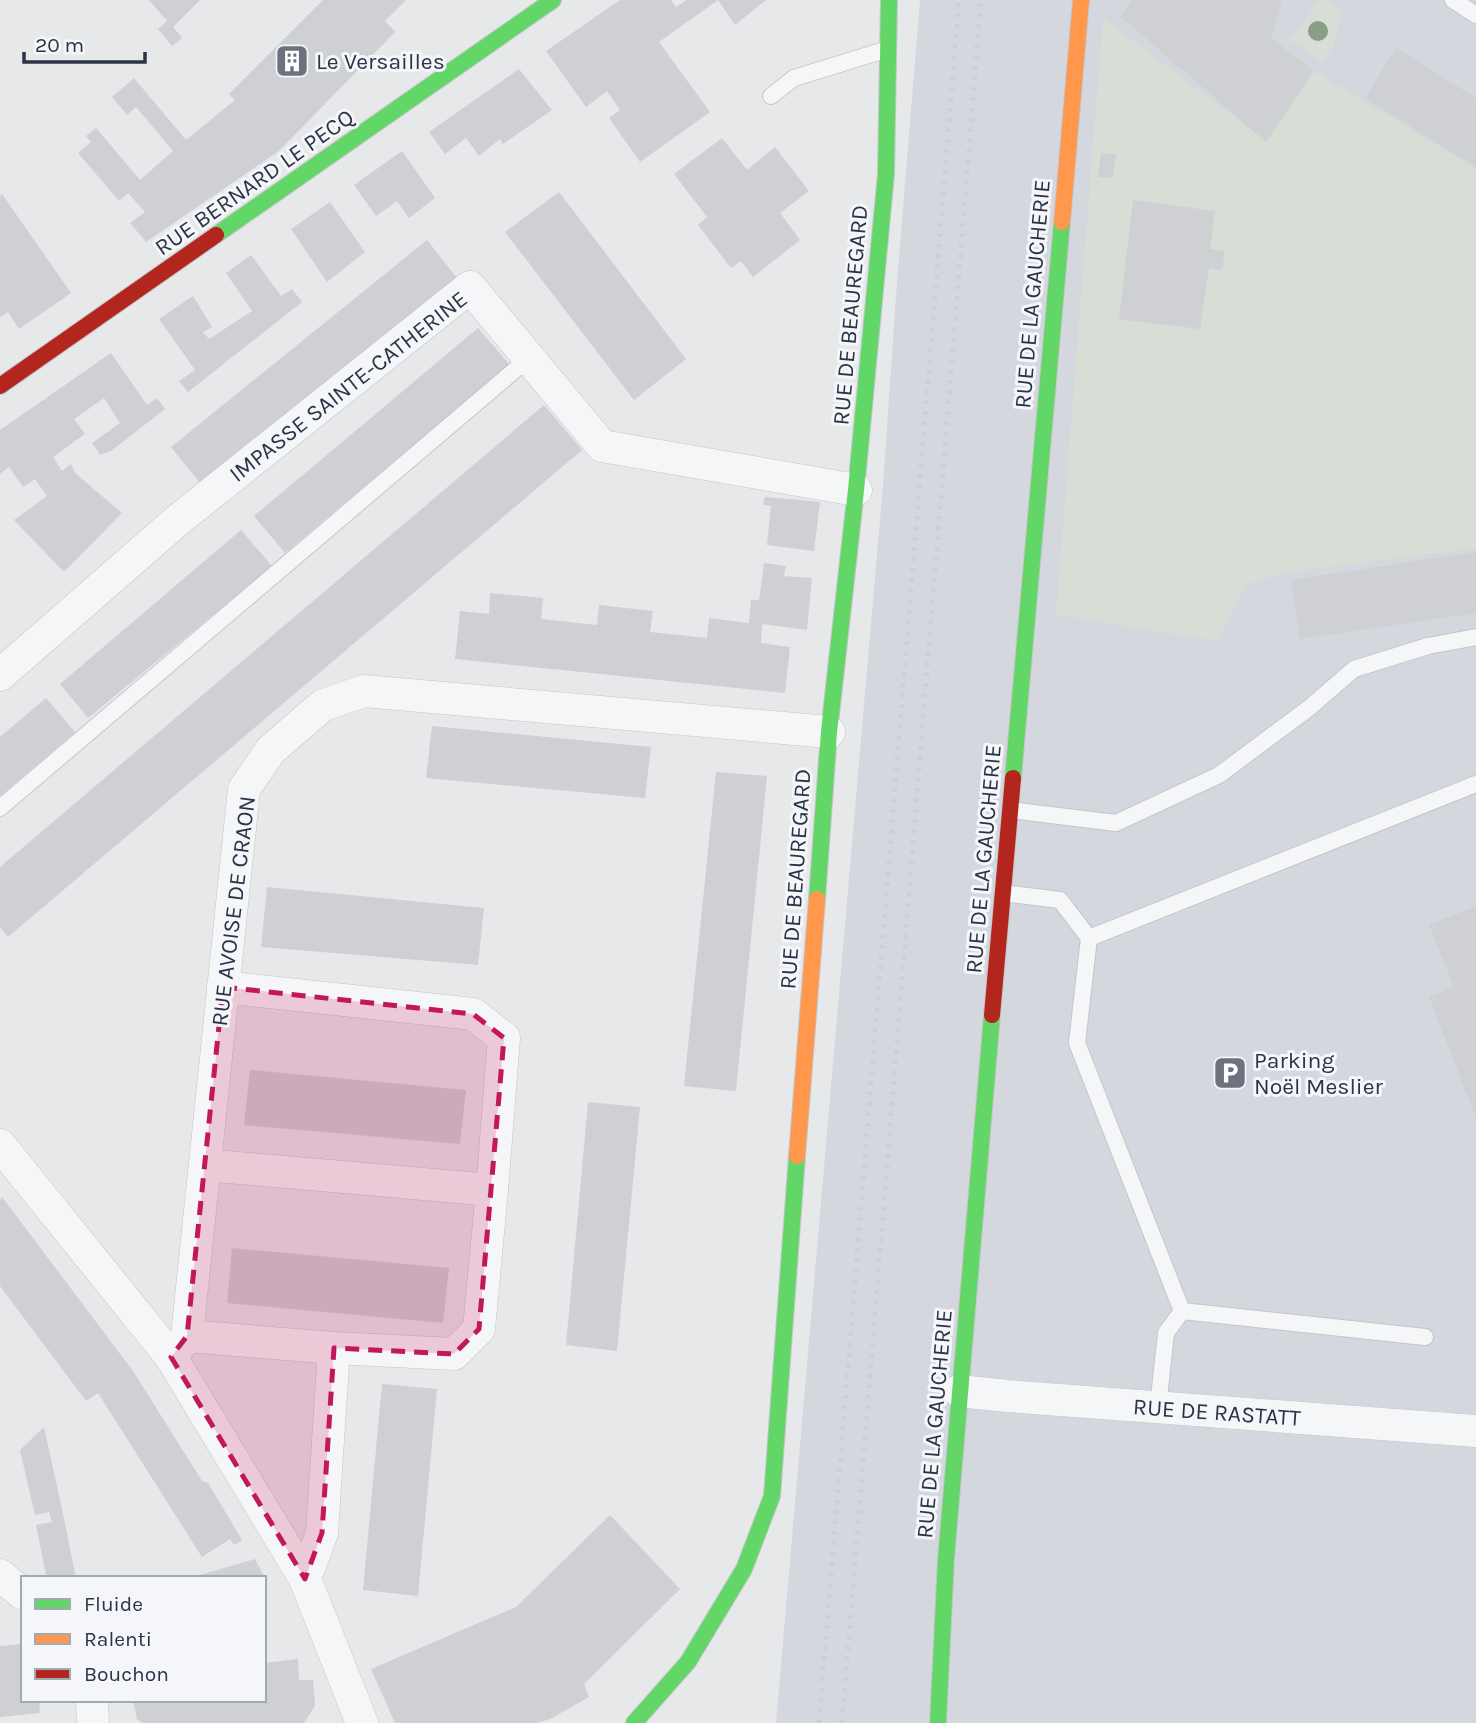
<svg xmlns="http://www.w3.org/2000/svg" width="1476" height="1723" viewBox="0 0 1476 1723" font-family="Karla,sans-serif">
<style>
.built{fill:#d4d7dd}
.green{fill:#d6ded6}
.building{fill:#ced0d3}
.lines{fill:none;stroke-linecap:round;stroke-linejoin:round}
.lane-casing{stroke:#c4c6c8;stroke-width:18}
.street-casing{stroke:#c4c6c8;stroke-width:33}
.fast-casing{stroke:#c4c6c8;stroke-width:18}
.slow-casing{stroke:#c4c6c8;stroke-width:18}
.jam-casing{stroke:#c4c6c8;stroke-width:18}
.lane{stroke:#f5f6f7;stroke-width:16}
.street{stroke:#f5f6f7;stroke-width:32}
.fast{stroke:#63d668;stroke-width:16}
.slow{stroke:#ff974d;stroke-width:16}
.jam{stroke:#b3261e;stroke-width:16}
.rail{stroke:#cecfd2;stroke-width:5;stroke-dasharray:3.5 7;stroke-linecap:butt}
.tree{fill:#8a9e88}
.marked{fill:#c2185b;fill-opacity:0.2;stroke:#c2185b;stroke-width:5;stroke-dasharray:14 9;stroke-linejoin:round}
.labels{text-anchor:middle;stroke-width:6;stroke-linejoin:round;paint-order:stroke}
.poi-label{font-size:23px;fill:#2b3445;stroke:#f4f6f9;text-anchor:start}
.street-label{font-size:23px;fill:#2b3445;stroke:#f4f6f9}
</style>
<rect width="100%" height="100%" fill="#e6e8ea"/>
<path class="built" d="M920,0H1476V1723H776L883,485L897,282Z"/>
<g class="green">
<path d="M1319,0H1324L1341,11L1334,46L1322,62L1290,40Z"/>
<path d="M1103,18L1266,141L1314,71L1476,169V548L1286,573L1245,585L1217,641L1056,615Z"/>
</g>
<g class="building">
<path d="M149,0H200L173,27L182,38L172,46L158,29L167,21Z"/>
<path d="M323,0H406L385,21L395,32L279,151L146,242L130,223L145,212L128,193L119,201L78,153L91,142L86,136L96,128L140,180L173,151L136,107L127,115L112,97L134,78L186,140L235,100L229,94Z"/>
<path d="M620,0H671L676,7L687,0H766L735,25L718,0L659,42L710,112L640,162L609,118L620,110L607,91L586,107L546,51Z"/>
<path d="M1132,0H1282L1271,38L1314,71L1266,142L1121,17Z"/>
<path d="M1396,48L1476,98V167L1365,98Z"/>
<path d="M519,69L552,110L503,144L500,139L479,156L466,138L445,154L429,132Z"/>
<path d="M722,138L747,170L775,147L809,191L780,213L800,240L753,277L741,261L731,268L698,225L707,217L674,174Z"/>
<path d="M402,151L435,198L409,218L397,201L376,216L354,185Z"/>
<path d="M1101,153L1116,154L1113,178L1098,177Z"/>
<path d="M559,192L686,359L634,400L505,232Z"/>
<path d="M2,194L71,293L19,329L8,312L0,317V196Z"/>
<path d="M1133,200L1215,211L1210,249L1224,251L1223,267L1220,270L1209,268L1200,329L1119,319Z"/>
<path d="M330,202L365,252L327,282L291,229Z"/>
<path d="M427,240L457,278L201,484L171,447Z"/>
<path d="M251,255L281,296L292,289L302,302L188,392L179,381L195,370L159,319L193,296L212,327L203,332L209,339L252,311L226,273Z"/>
<path d="M478,328L509,364L285,553L254,516Z"/>
<path d="M111,353L147,405L157,398L165,409L111,451L100,455L92,443L120,423L104,398L74,419L85,434L53,457L62,471L71,464L75,473L122,513L64,572L14,520L47,496L35,479L23,487L9,467L0,474V430Z"/>
<path d="M544,405L582,450L8,937L0,927V867Z"/>
<path d="M765,497L820,502L814,551L767,545L771,506L763,505Z"/>
<path d="M241,530L272,566L88,718L60,684Z"/>
<path d="M1476,552V613L1300,639L1291,580Z"/>
<path d="M764,563L786,566L784,576L812,578L807,630L762,624L761,643L790,647L785,693L455,659L460,611L489,614L490,593L543,598L541,619L597,625L599,605L653,611L650,632L707,638L709,618L749,623L751,600H759Z"/>
<path d="M46,698L75,732L0,796V737Z"/>
<path d="M432,726L651,747L645,798L426,778Z"/>
<path d="M716,772L767,776L736,1091L684,1086Z"/>
<path d="M267,887L484,908L478,965L261,947Z"/>
<path d="M1476,906V1118L1429,997L1454,987L1429,925Z"/>
<path d="M250,1070L466,1090L460,1144L244,1125Z"/>
<path d="M588,1102L640,1107L617,1351L566,1345Z"/>
<path d="M2,1197L133,1371L202,1481L208,1483L242,1540L234,1545L230,1539L202,1557L98,1393L86,1401L0,1286V1201Z"/>
<path d="M232,1248L449,1268L443,1323L227,1303Z"/>
<path d="M382,1384L437,1389L418,1596L363,1590Z"/>
<path d="M44,1427L63,1514L76,1578H50L46,1575L36,1525L52,1522L49,1512L35,1515L20,1450Z"/>
<path d="M610,1515L680,1589L584,1684L589,1697L550,1719L537,1723H395L371,1669L516,1607Z"/>
<path d="M255,1559L264,1576L193,1578V1577Z"/>
<path d="M23,1644V1700H39L40,1713L0,1717V1646Z"/>
<path d="M298,1659L299,1680H313L315,1706L304,1723H142L137,1719L133,1700H264V1663Z"/>
</g>
<g class="lines">
<defs>
<g id="lane">
<path d="M1453,0L1476,15"/>
<path d="M771,96L794,78L888,49"/>
<path d="M0,808L529,358"/>
<path d="M1010,810L1116,823L1219,775L1309,708L1354,669L1428,646L1476,637"/>
<path d="M1003,893L1060,900L1089,938L1077,1043L1182,1311L1425,1337"/>
<path d="M1089,938L1476,784"/>
<path d="M1158,1407L1166,1333L1182,1311"/>
</g>
<g id="street">
<path d="M0,675L178,520L470,287L602,446L856,490"/>
<path d="M0,1145L171,1357L305,1579L362,1723"/>
<path d="M205,1165L492,1190L504,1038L473,1014L223,987"/>
<path d="M187,1336L334,1348L322,1533L305,1579"/>
<path d="M334,1348L454,1354L479,1329L492,1190"/>
<path d="M171,1357L187,1336L244,789L271,750L323,705L364,691L829,732"/>
<path d="M959,1391L1007,1396L1476,1431"/>
<path d="M0,1575L23,1594"/>
<path d="M92,1700L93,1723"/>
</g>
<g id="fast">
<path d="M216,235L553,0"/>
<path d="M1013,778L1062,222"/>
<path d="M817,899L829,732L856,490L886,174L889,0"/>
<path d="M634,1723L688,1662L744,1569L772,1496L797,1156"/>
<path d="M938,1723L946,1559L992,1015"/>
</g>
<g id="slow">
<path d="M1062,222L1081,0"/>
<path d="M797,1156L817,899"/>
</g>
<g id="jam">
<path d="M0,386L216,235"/>
<path d="M992,1015L1013,778"/>
</g>
</defs>
<use href="#lane" class="lane-casing"/>
<use href="#street" class="street-casing"/>
<use href="#fast" class="fast-casing"/>
<use href="#slow" class="slow-casing"/>
<use href="#jam" class="jam-casing"/>
<use href="#lane" class="lane"/>
<use href="#street" class="street"/>
<use href="#fast" class="fast"/>
<use href="#slow" class="slow"/>
<use href="#jam" class="jam"/>
<g class="rail">
<path d="M819,1723L959,0"/>
<path d="M842,1723L981,0"/>
</g>
</g>
<circle class="tree" cx="1318" cy="31" r="10"/>
<path class="marked" d="M223,987L473,1014L504,1038L479,1329L454,1354L334,1348L322,1533L305,1579L171,1357L187,1336Z"/>
<defs>
<symbol id="building-square" viewBox="-11 -11 22 22"><rect x="-9" y="-9" width="18" height="18" rx="4" fill="#6c737f" stroke="#f4f6f9"/><path d="M-4-6H4V6H1V3H-1V6H-4ZM-2.5-4.3h1.7v1.8h-1.7ZM.8-4.3h1.7v1.8H.8ZM-2.5-1h1.7V.8h-1.7ZM.8-1h1.7V.8H.8Z" fill="#fff"/></symbol>
<symbol id="parking-square" viewBox="-11 -11 22 22"><rect x="-9" y="-9" width="18" height="18" rx="4" fill="#6c737f" stroke="#f4f6f9"/><path d="M-3.5-5.5H1a3.5 3.5 0 0 1 0 7H-1V5.5H-3.5ZM-1-3.4V-.6H.8a1.4 1.4 0 0 0 0-2.8Z" fill="#fff"/></symbol>
</defs>
<g fill-rule="evenodd">
<use href="#building-square" x="273" y="42" width="38" height="38"/>
<use href="#parking-square" x="1211" y="1054" width="38" height="38"/>
</g>
<g class="labels">
<g class="poi-label">
<text x="316" y="69">Le Versailles</text>
<text x="1254" y="1068">Parking<tspan x="1254" dy="26">Noël Meslier</tspan></text>
</g>
<g class="street-label">
<text transform="translate(254 182) rotate(-35)" y="8">RUE BERNARD LE PECQ</text>
<text transform="translate(1032 294) rotate(-85)" y="8">RUE DE LA GAUCHERIE</text>
<text transform="translate(850 315) rotate(-85)" y="8">RUE DE BEAUREGARD</text>
<text transform="translate(348 386) rotate(-38)" y="8">IMPASSE SAINTE-CATHERINE</text>
<text transform="translate(983 859) rotate(-85)" y="8">RUE DE LA GAUCHERIE</text>
<text transform="translate(795 879) rotate(-86)" y="8">RUE DE BEAUREGARD</text>
<text transform="translate(233 911) rotate(-83)" y="8">RUE AVOISE DE CRAON</text>
<text transform="translate(1217 1412) rotate(4)" y="8">RUE DE RASTATT</text>
<text transform="translate(934 1424) rotate(-85)" y="8">RUE DE LA GAUCHERIE</text>
</g>
</g>
<rect x="21" y="1576" width="245" height="126" fill="#f4f6f9" stroke="#a4a8b1" stroke-width="2"/>
<rect x="35" y="1599" width="35" height="10" fill="#63d668" stroke="#a4a8b1" stroke-width="2"/>
<text x="84" y="1611" font-size="21" fill="#2b3445">Fluide</text>
<rect x="35" y="1634" width="35" height="10" fill="#ff974d" stroke="#a4a8b1" stroke-width="2"/>
<text x="84" y="1646" font-size="21" fill="#2b3445">Ralenti</text>
<rect x="35" y="1669" width="35" height="10" fill="#b3261e" stroke="#a4a8b1" stroke-width="2"/>
<text x="84" y="1681" font-size="21" fill="#2b3445">Bouchon</text>
<path d="M24 52v10h121v-10" fill="none" stroke="#2b3445" stroke-width="3.5"/>
<text x="35" y="52" font-size="21" fill="#2b3445" stroke="#f4f6f9" stroke-width="5" paint-order="stroke">20 m</text>
</svg>
